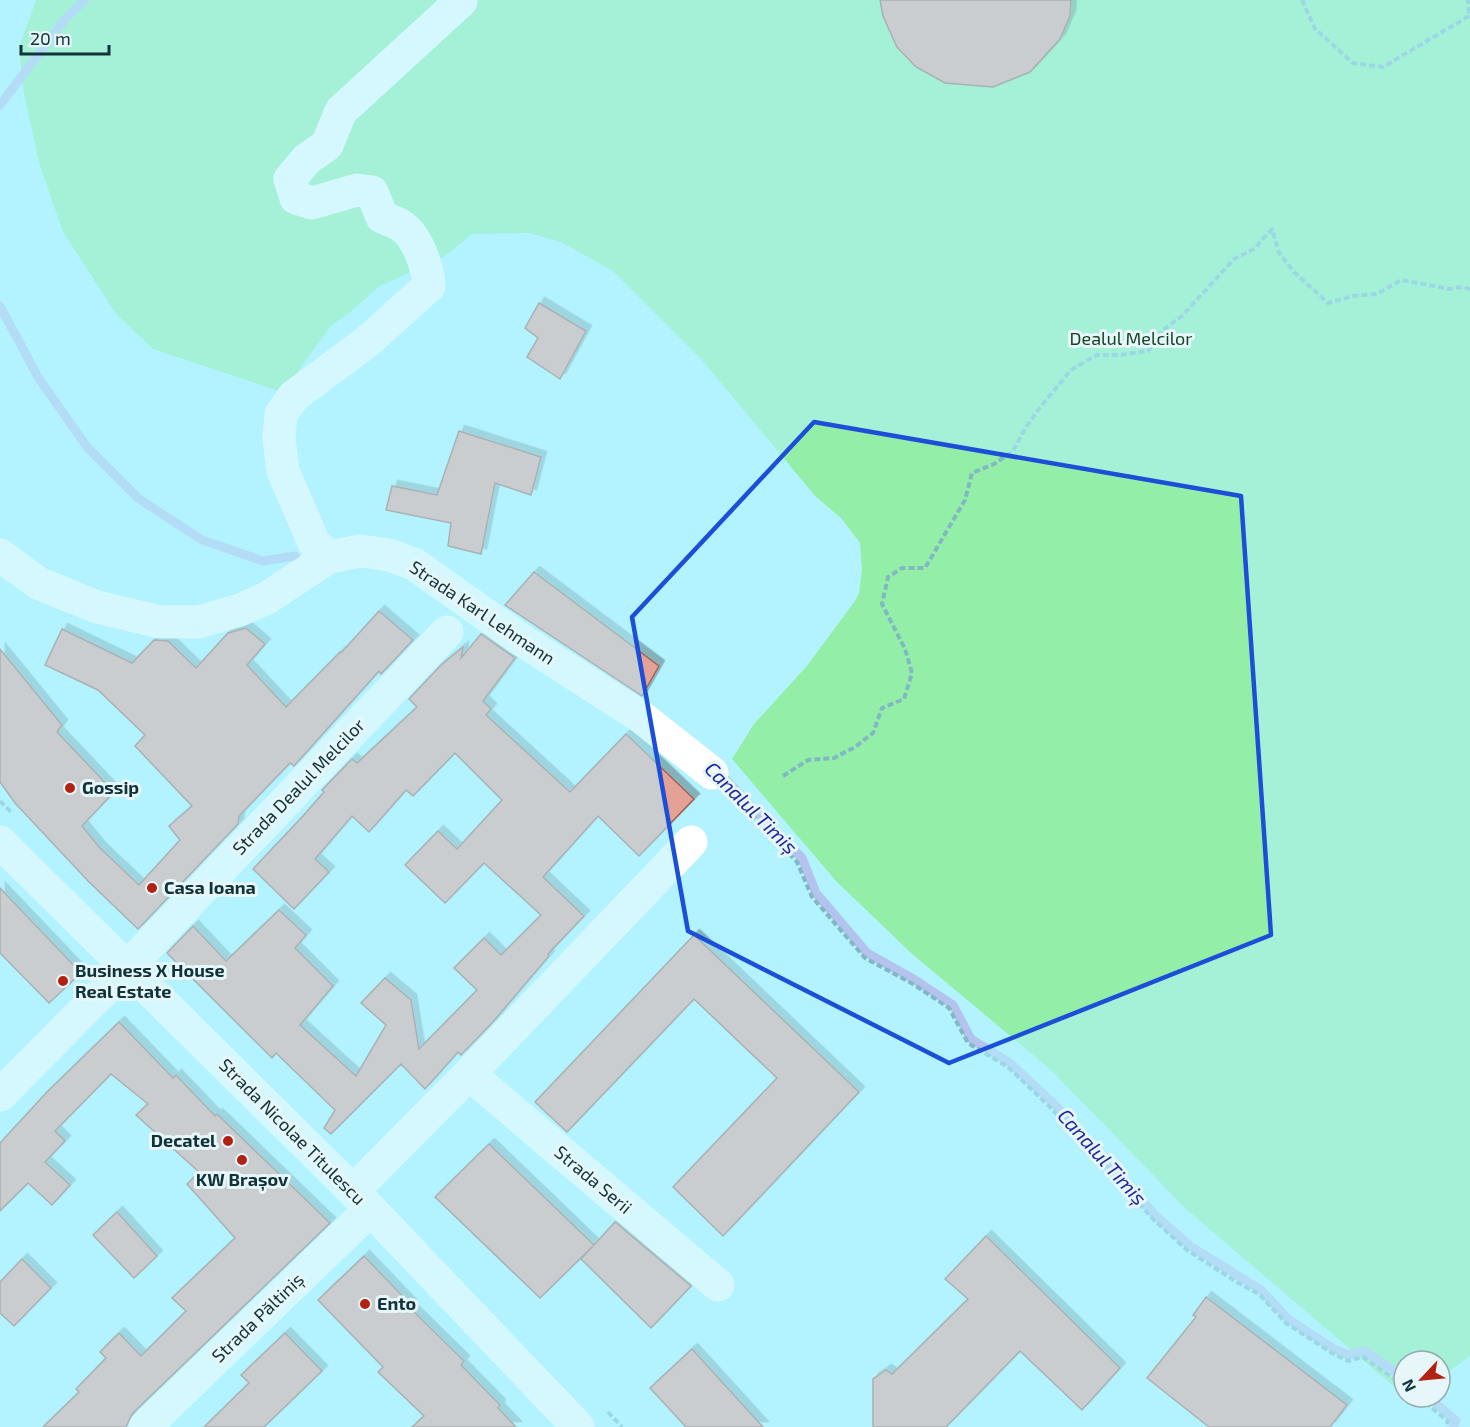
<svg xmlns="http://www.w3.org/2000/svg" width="1470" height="1427" viewBox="0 0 1470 1427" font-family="'Exo 2',sans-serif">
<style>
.green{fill:#93efa8}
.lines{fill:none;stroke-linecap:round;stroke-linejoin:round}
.stream{stroke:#b4c3ed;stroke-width:9}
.building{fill:#e4a195;stroke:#9f6257;stroke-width:1.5;filter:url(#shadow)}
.path{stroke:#81b8c2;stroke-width:4;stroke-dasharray:6 3;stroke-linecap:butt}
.minor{stroke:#fff;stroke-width:33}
.marked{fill:none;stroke:#1d4ed8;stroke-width:4.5;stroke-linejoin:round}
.poi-dot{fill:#b12213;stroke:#e7f6f9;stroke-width:2}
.labels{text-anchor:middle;stroke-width:6;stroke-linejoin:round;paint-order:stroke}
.park-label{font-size:18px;fill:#174424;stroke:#e7f6f9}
.street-label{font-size:18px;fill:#0f3339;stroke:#e7f6f9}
.poi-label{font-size:18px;font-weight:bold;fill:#0f3339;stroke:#e7f6f9;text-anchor:start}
.water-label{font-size:20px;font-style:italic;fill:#20269c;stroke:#e7f6f9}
</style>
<defs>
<filter id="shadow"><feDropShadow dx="5.5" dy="-5.5" stdDeviation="0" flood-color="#0004"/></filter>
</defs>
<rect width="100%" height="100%" fill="#b3f3ff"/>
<path class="green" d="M36,0H1470V1356L1440,1378V1361H1404V1395L1187,1210L1051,1070L911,953L836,881L732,759L754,724L806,667L855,601L859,593L862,571L860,543L841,518L816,497L701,359L613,271L561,242L529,233L472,234L445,256L378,287L353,310L331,326L300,368L288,394L153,349L117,315L63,232L40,166L24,95L19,47Z"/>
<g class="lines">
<g class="stream">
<path d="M0,105L66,18L85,0"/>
<path d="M0,306L38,377L87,447L139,499L202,540L263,561L295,556"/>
<path d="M718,772L802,858L816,893L867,953L915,980L953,1005L971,1039L1010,1063L1055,1105L1157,1217L1190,1246L1261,1290L1288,1319L1334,1349L1348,1355L1365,1351L1404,1378"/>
<path d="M1428,1397L1456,1421L1453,1427"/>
</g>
</g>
<g class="building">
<path d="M880,0H1071L1070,16L1060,39L1030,72L993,87L945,83L916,67L897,47L883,16Z"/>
<path d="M539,303L586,331L560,379L527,357L538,338L525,328Z"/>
<path d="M459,431L541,457L531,495L495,483L481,554L448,546L451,523L386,510L392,486L437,495Z"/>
<path d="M534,572L659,666L642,696L505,605Z"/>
<path d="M379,611L413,640L381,674L379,671L294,766L290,763L239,816L238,824L138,929L89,882L15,803L0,782V649L62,725L57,732L114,792L82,826L100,848L139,885L180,840L169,826L192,806L135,746L145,735L98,690L45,665L62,629L132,663L154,640L168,641L196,668L228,633L246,628L265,644L247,665L286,707L340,652L341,653Z"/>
<path d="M481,634L515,658L483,701L491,709L486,715L570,792L626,734L694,799L639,856L598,816L543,877L584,916L548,954L549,956L492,1023L461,1055L458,1052L425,1089L401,1064L331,1134L324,1128L335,1110L276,1053L272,1058L167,953L193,926L226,961L279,910L306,935L295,948L333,986L300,1025L356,1076L386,1025L361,1003L385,978L411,1000L419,1049L477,990L454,968L484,938L501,955L541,915L484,863L445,903L405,865L438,831L457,849L502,800L455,753L413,796L406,790L369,832L352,816L315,859L329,872L294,909L253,869L303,816L324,792L322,790L352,759L357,763L417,707L409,699L441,665L463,647L461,658Z"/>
<path d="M0,888L81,973L49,1003L0,953Z"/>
<path d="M694,935L859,1092L723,1236L673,1187L777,1078L694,999L567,1132L535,1102Z"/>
<path d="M119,1022L173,1078L176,1075L215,1116L217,1114L330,1223L132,1414L126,1427H43L79,1392L76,1389L106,1358L100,1352L119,1333L141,1356L186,1311L172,1298L235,1238L187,1184L199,1172L136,1115L148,1104L111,1074L55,1131L65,1141L45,1162L70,1185L52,1205L28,1183L0,1211V1143L47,1092Z"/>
<path d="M489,1144L594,1245L615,1222L691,1286L651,1328L581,1259L593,1246L540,1298L435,1197Z"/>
<path d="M117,1212L157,1256L134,1278L93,1235Z"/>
<path d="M986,1236L1120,1368L1082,1410L1020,1351L946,1427H873V1379L886,1370L892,1374L968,1299L945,1279Z"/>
<path d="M364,1256L411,1305L409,1307L464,1361L461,1365L500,1405L498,1408L516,1427H412L424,1416L378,1372L383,1367L318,1300Z"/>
<path d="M22,1259L51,1288L14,1326L0,1313V1282Z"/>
<path d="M1206,1297L1347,1405L1330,1427H1209L1147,1378L1196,1317L1193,1315Z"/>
<path d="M285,1333L322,1371L264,1427H204L249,1383L241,1375Z"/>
<path d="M692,1349L763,1427H686L650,1388Z"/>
</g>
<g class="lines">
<g class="path">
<path d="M1302,0L1315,29L1353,63L1383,67L1469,16L1468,1L1470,0"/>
<path d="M783,776L808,760L834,758L855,747L873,733L882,708L904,699L912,673L905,649L882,604L888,577L902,568H925L965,500L972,473L994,464L1013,451L1025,429L1038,410L1071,370L1097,355H1120L1148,351L1163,330L1182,316L1234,259L1254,249L1272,229L1279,253L1294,272L1328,303L1353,296L1377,294L1401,280L1450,289L1462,287L1470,289"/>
<path d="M733,795L797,862L812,897L865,958L913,984L949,1008L968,1043L1008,1067L1052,1109L1154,1220L1187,1250L1235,1281L1259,1294L1286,1323L1332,1353L1348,1361L1363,1357L1404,1386"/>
<path d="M0,801L12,813"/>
<path d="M1418,1397L1448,1421L1446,1427"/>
<path d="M608,1412L622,1427"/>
</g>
<g class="minor">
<path d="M0,555L38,583L97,607L160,622H199L240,610L267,598L329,557L361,551L389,555L414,564L520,639L641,717L712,773"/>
<path d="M329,557L314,543L283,471L279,439L281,414L294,396L368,341L429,286C428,267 417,235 400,225C395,222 388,220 382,217L372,192L357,190L312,203L296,198L290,179L307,159L327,145L341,111L461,1"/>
<path d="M0,842L353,1191L578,1427"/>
<path d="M469,1074L718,1285"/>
<path d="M0,1095L143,951L447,632"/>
<path d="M353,1191L469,1074L691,842"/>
<path d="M145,1427L370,1210"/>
</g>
</g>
<path d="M0 0H1470V1427H0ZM814,422L1241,496L1271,935L949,1063L688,931L632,617Z" fill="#b3f3ff" fill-opacity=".55" fill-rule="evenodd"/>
<path class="marked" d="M814,422L1241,496L1271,935L949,1063L688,931L632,617Z"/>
<g class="poi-dot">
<circle cx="70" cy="788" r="6"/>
<circle cx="152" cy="888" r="6"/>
<circle cx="63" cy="981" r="6"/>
<circle cx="228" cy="1141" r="6"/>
<circle cx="242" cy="1160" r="6"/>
<circle cx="365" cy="1304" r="6"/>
</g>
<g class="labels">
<g class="park-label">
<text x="1131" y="345">Dealul Melcilor</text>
</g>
<g class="street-label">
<text transform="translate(482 613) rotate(34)" y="6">Strada Karl Lehmann</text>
<text transform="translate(299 787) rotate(-46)" y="6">Strada Dealul Melcilor</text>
<text transform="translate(292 1132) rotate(45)" y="6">Strada Nicolae Titulescu</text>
<text transform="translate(593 1180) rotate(40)" y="6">Strada Serii</text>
<text transform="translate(258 1318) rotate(-44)" y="6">Strada Păltiniș</text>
</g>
<g class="poi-label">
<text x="82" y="794">Gossip</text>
<text x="164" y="894">Casa Ioana</text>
<text x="75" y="977">Business X House<tspan x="75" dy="21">Real Estate</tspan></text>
<text x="216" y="1147" text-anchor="end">Decatel</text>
<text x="242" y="1186" text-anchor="middle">KW Brașov</text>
<text x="377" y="1310">Ento</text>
</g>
<g class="water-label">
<text transform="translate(751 808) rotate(45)" y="7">Canalul Timiș</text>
<text transform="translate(1102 1157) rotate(48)" y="7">Canalul Timiș</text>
</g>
</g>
<g transform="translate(1422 1379) rotate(244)"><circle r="28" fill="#e7f6f9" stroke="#91a8ac" stroke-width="1.5"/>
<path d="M0-4.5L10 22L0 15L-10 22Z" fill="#b12213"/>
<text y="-9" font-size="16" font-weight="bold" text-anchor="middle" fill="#0f3339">N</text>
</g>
<path d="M21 45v9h88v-9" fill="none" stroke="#0f3339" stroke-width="3"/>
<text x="30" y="45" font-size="18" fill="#0f3339" stroke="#e7f6f9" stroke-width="4.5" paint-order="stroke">20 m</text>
</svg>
